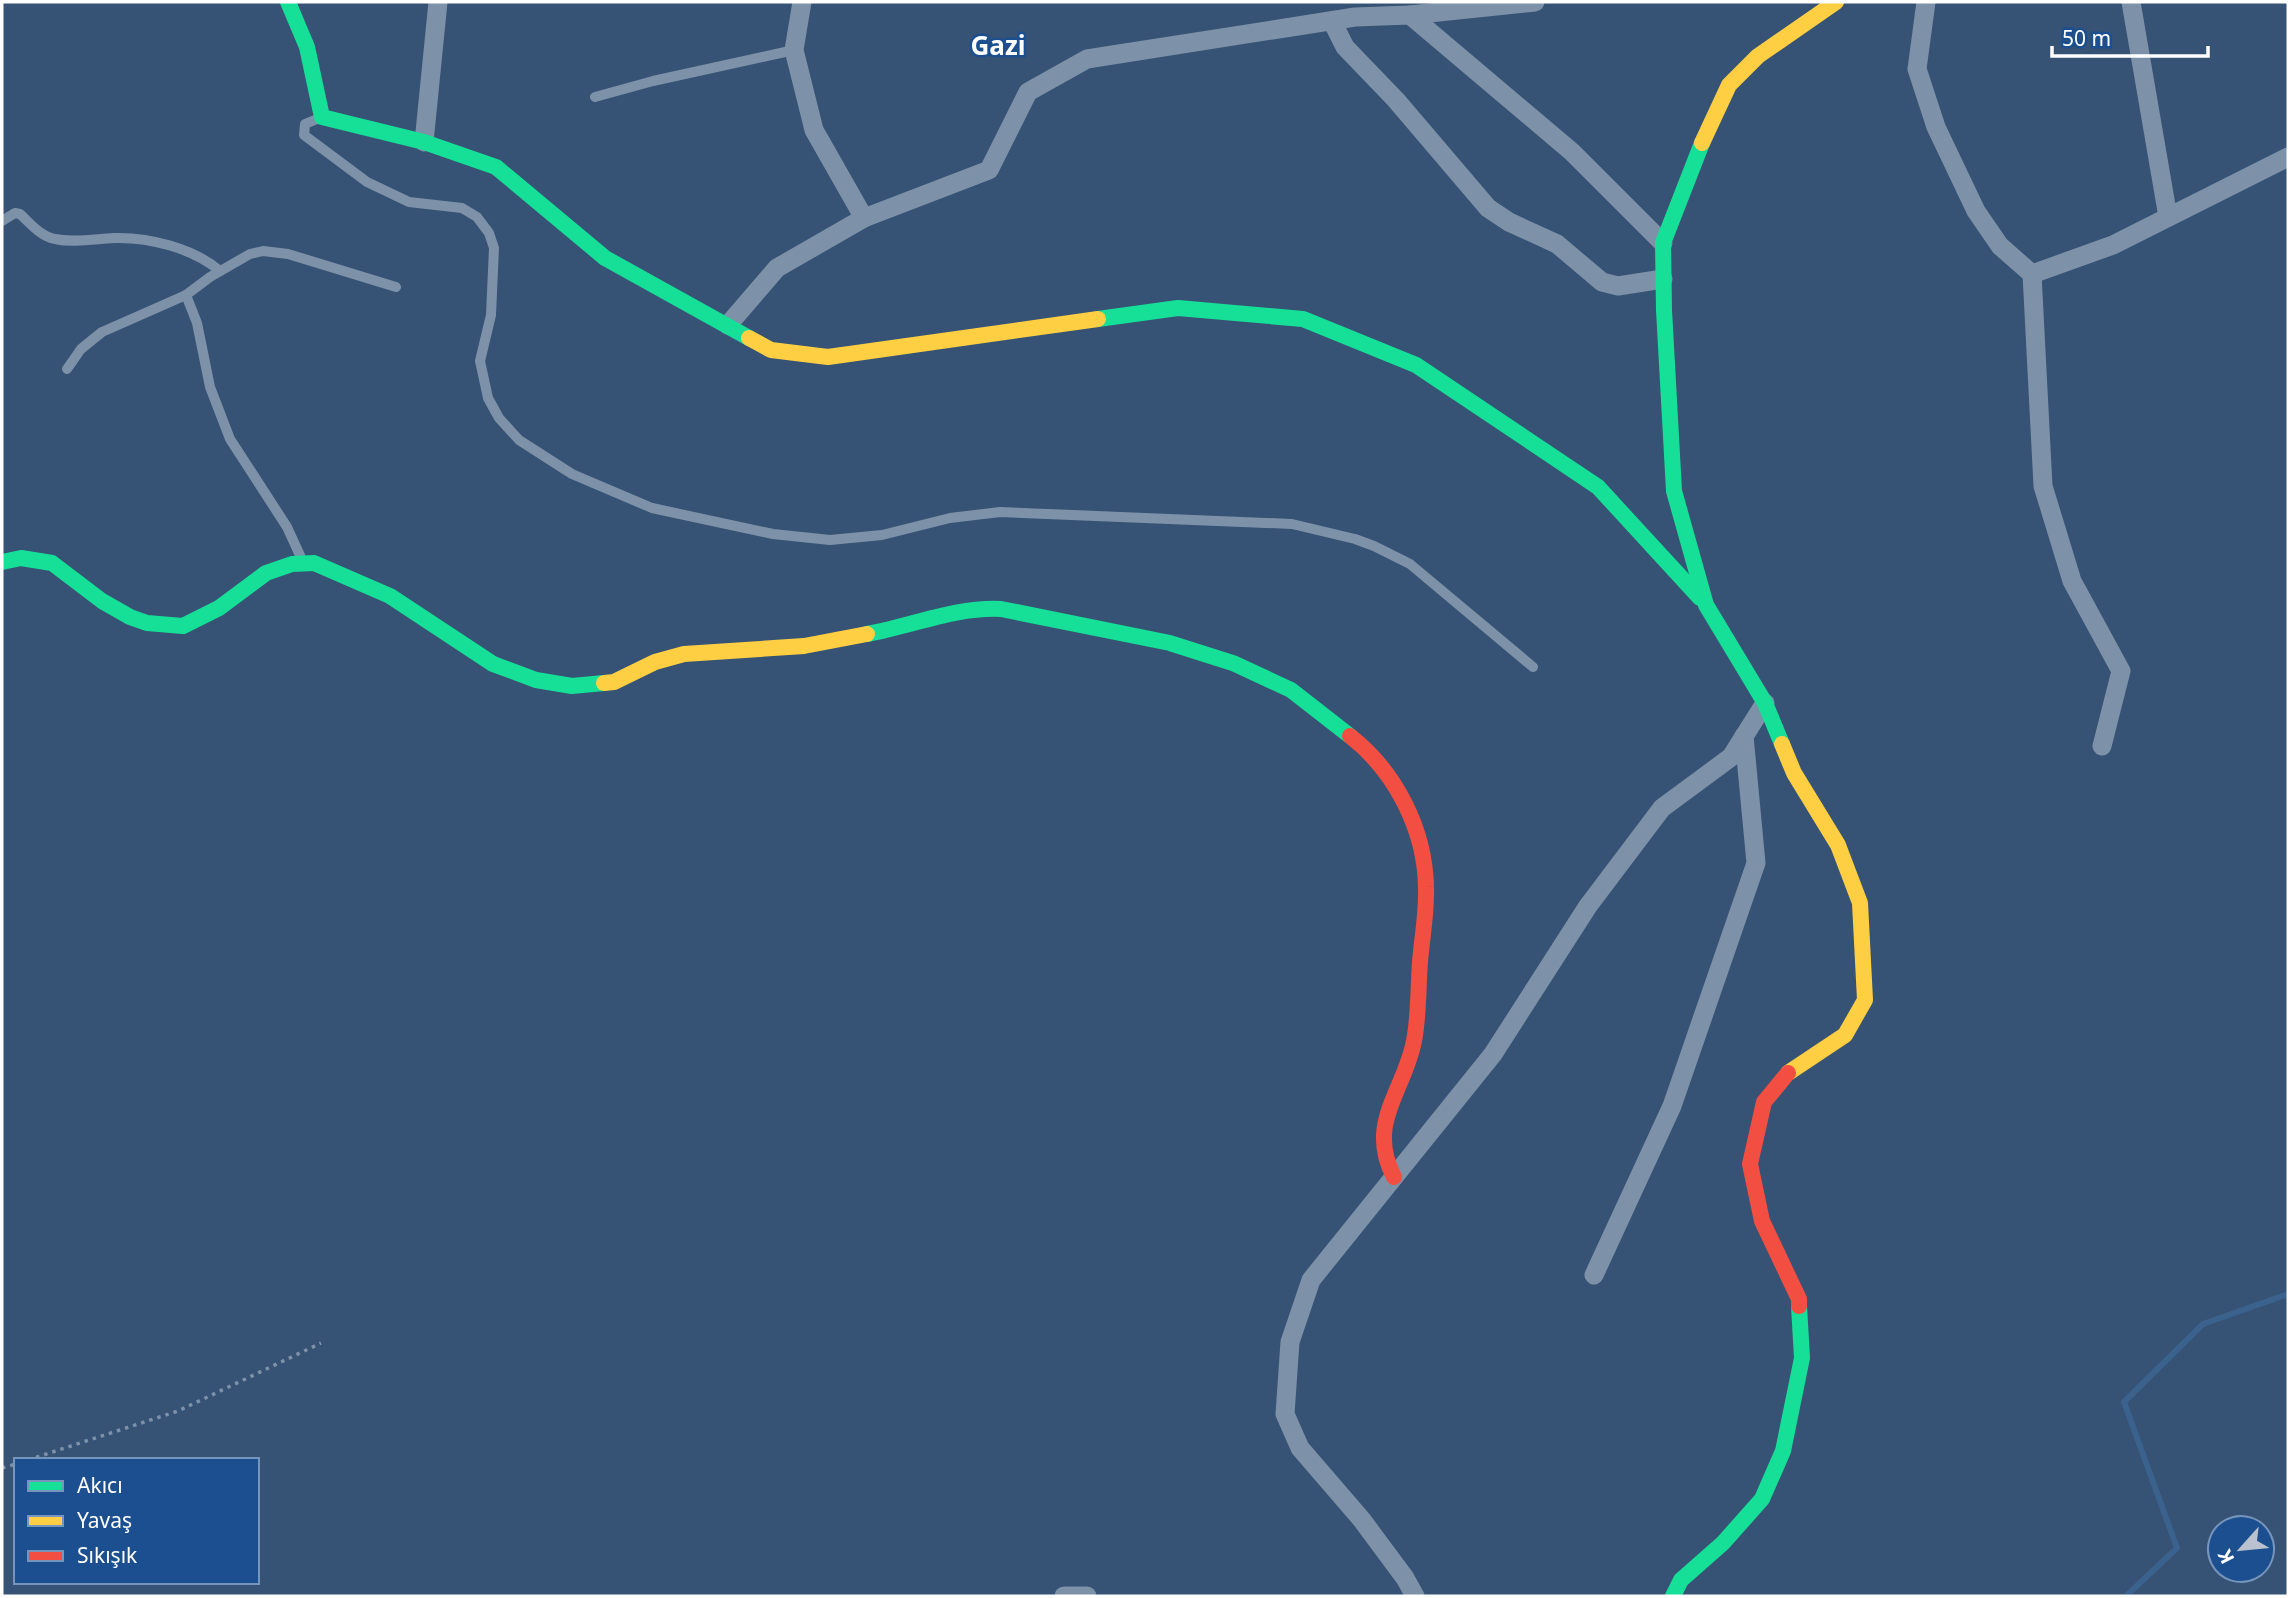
<svg xmlns="http://www.w3.org/2000/svg" width="2290" height="1598" viewBox="0 0 2290 1598" font-family="'Noto Sans',sans-serif">
<style>
.lines{fill:none;stroke-linecap:round;stroke-linejoin:round}
.stream{stroke:#3b618d;stroke-width:6}
.path{stroke:#7d92a8;stroke-width:3.5;stroke-dasharray:3.5 5;stroke-linecap:butt}
.lane{stroke:#7d92a8;stroke-width:10}
.street{stroke:#7d92a8;stroke-width:19}
.fast{stroke:#16e098;stroke-width:16}
.slow{stroke:#ffcf43;stroke-width:16}
.jam{stroke:#f24e42;stroke-width:16}
.labels{text-anchor:middle;stroke-width:5;stroke-linejoin:round;paint-order:stroke}
.district-label{font-size:26px;font-weight:bold;fill:#fff;stroke:#1b4f8f}
</style>
<rect width="100%" height="100%" fill="#365274"/>
<g class="lines">
<path class="stream" d="M2126,1596L2177,1548L2124,1402L2203,1324L2288,1294"/>
<g class="path">
<path d="M28,1460L178,1411L321,1343"/>
<path d="M2,1468L16,1464"/>
</g>
<g class="lane">
<path d="M595,97L653,81L794,50"/>
<path d="M322,117L305,124L304,135L367,182L409,202L462,208L477,217L489,233L494,248L491,315L480,361L488,398L499,418L519,440L572,474L652,508L773,534L830,540L882,535L950,518L1000,512L1292,524L1355,539L1374,546L1410,564L1533,667"/>
<path d="M2,221L15,213L20,214C30,223 41,237 55,239C73,243 95,239 114,238C149,237 193,248 220,271"/>
<path d="M186,295L197,323L210,387L230,439L287,527L303,562"/>
<path d="M67,369L81,349L102,332L186,295L210,277L250,254L263,251L288,254L396,287"/>
</g>
<g class="street">
<path d="M802,2L794,50L814,130L864,218"/>
<path d="M1926,2L1917,69L1936,127L1976,211L2000,246L2032,274L2043,486L2072,581L2121,671L2102,746"/>
<path d="M2131,2L2168,217"/>
<path d="M1410,15L1535,2"/>
<path d="M1332,21L1345,47L1396,100L1488,208L1509,222L1557,244L1602,282L1618,286L1663,279"/>
<path d="M424,142L438,2"/>
<path d="M2032,274L2113,245L2288,157"/>
<path d="M728,325L777,268L864,218L989,170L1028,92L1087,59L1355,17L1410,15L1572,152L1663,243"/>
<path d="M1594,1275L1672,1106L1756,863L1744,736"/>
<path d="M1064,1596H1087"/>
<path d="M1415,1596L1405,1578L1362,1520L1300,1448L1285,1414L1290,1342L1311,1280L1493,1054L1588,906L1662,808L1731,757L1765,703"/>
</g>
<g class="fast">
<path d="M288,2L307,47L322,117L424,142L496,167L605,258L749,338"/>
<path d="M1702,143L1663,243L1664,310L1674,491L1706,605L1765,703L1782,744"/>
<path d="M1098,319L1178,308L1303,319L1416,365L1598,487L1700,598"/>
<path d="M2,562L21,558L52,563L102,601L130,617L147,623L183,626L219,608L266,573L292,564L314,563L390,596L493,664L536,680L572,686L604,683"/>
<path d="M867,634C913,626 953,607 1001,609L1170,643L1233,663L1291,690L1350,736"/>
<path d="M1673,1596L1681,1580L1723,1543L1762,1499L1783,1451L1802,1358L1799,1306"/>
</g>
<g class="slow">
<path d="M1702,143L1729,85L1758,56L1836,2"/>
<path d="M749,338L771,350L828,357L1098,319"/>
<path d="M604,683L614,682L655,662L684,654L804,646L867,634"/>
<path d="M1782,744L1794,773L1838,845L1860,903L1865,1000L1845,1035L1788,1073"/>
</g>
<g class="jam">
<path d="M1350,736C1395,771 1425,829 1426,887C1427,912 1422,937 1420,962C1418,987 1419,1015 1414,1041C1404,1092 1366,1123 1394,1177"/>
<path d="M1788,1073L1764,1102L1750,1164L1762,1221L1799,1299V1306"/>
</g>
</g>
<g class="labels">
<g class="district-label">
<text x="998" y="55">Gazi</text>
</g>
</g>
<rect width="2290" height="1598" fill="none" stroke="#ffffff" stroke-width="7"/>
<rect x="14" y="1458" width="245" height="126" fill="#1b4f8f" stroke="#7695bc" stroke-width="2"/>
<rect x="28" y="1481" width="35" height="10" fill="#16e098" stroke="#7695bc" stroke-width="2"/>
<text x="77" y="1493" font-size="21" fill="#ffffff">Akıcı</text>
<rect x="28" y="1516" width="35" height="10" fill="#ffcf43" stroke="#7695bc" stroke-width="2"/>
<text x="77" y="1528" font-size="21" fill="#ffffff">Yavaş</text>
<rect x="28" y="1551" width="35" height="10" fill="#f24e42" stroke="#7695bc" stroke-width="2"/>
<text x="77" y="1563" font-size="21" fill="#ffffff">Sıkışık</text>
<g transform="translate(2241 1549) rotate(243)"><circle r="33" fill="#1b4f8f" stroke="#7695bc" stroke-width="2"/>
<path d="M0-5L12 26L0 18L-12 26Z" fill="#b9c2ce"/>
<text y="-10" font-size="19" font-weight="bold" text-anchor="middle" fill="#ffffff">K</text>
</g>
<path d="M2052 46v10h156v-10" fill="none" stroke="#ffffff" stroke-width="3.5"/>
<text x="2062" y="46" font-size="21" fill="#ffffff" stroke="#1b4f8f" stroke-width="5" paint-order="stroke">50 m</text>
</svg>
